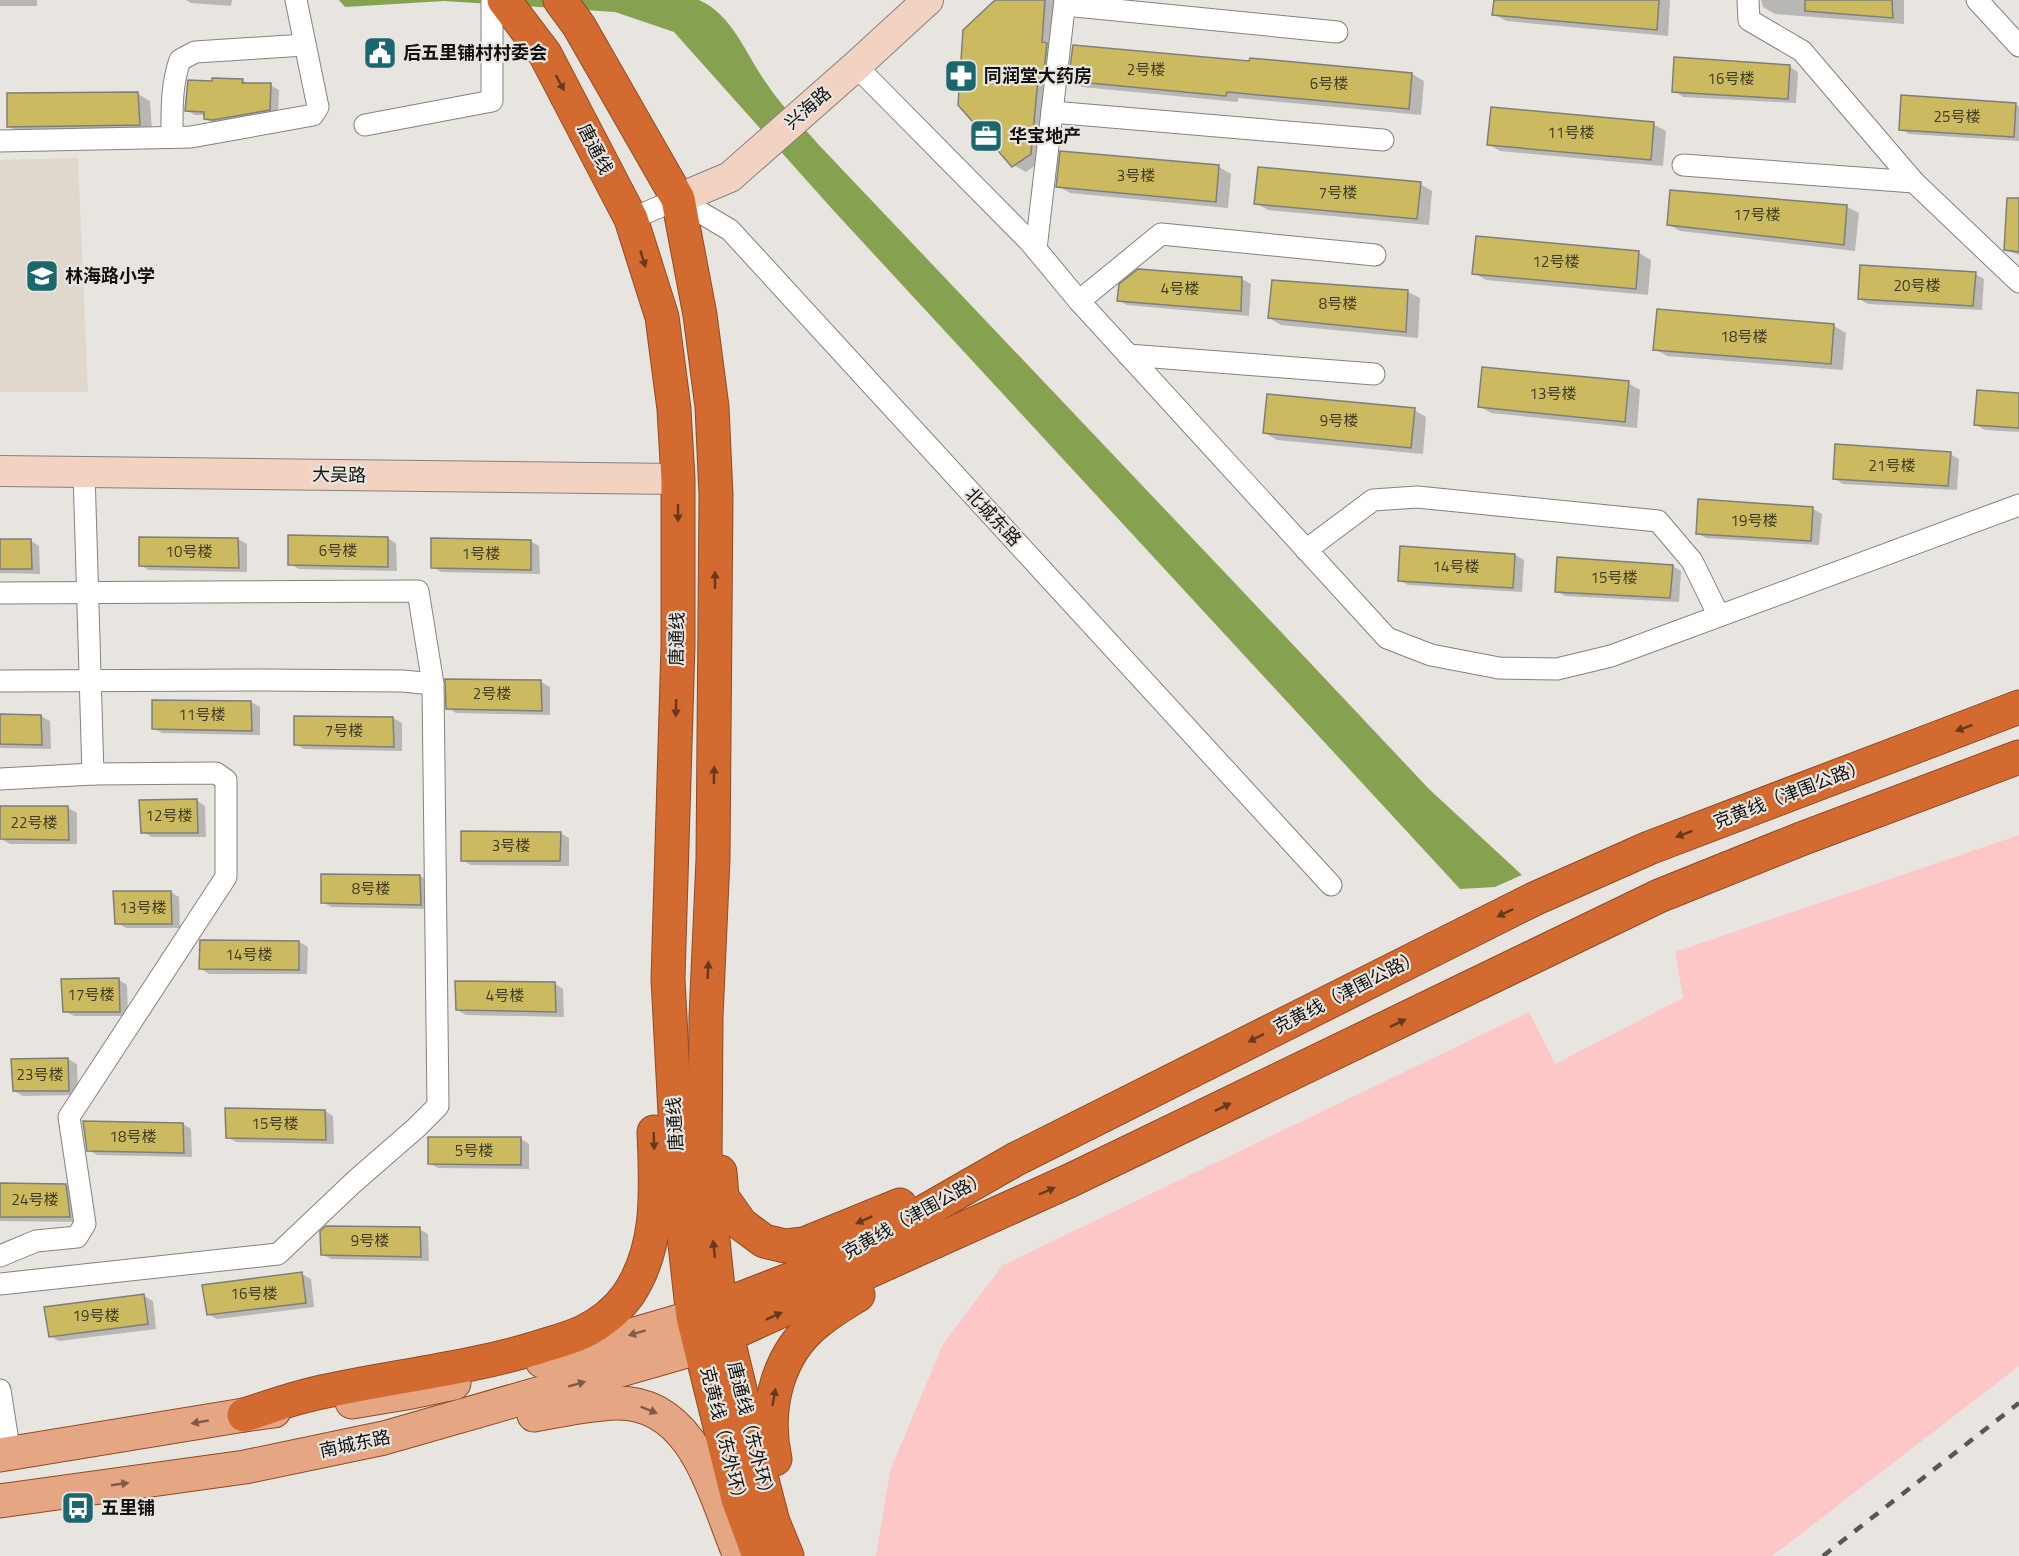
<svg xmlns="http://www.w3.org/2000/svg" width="2019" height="1556" viewBox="0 0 2019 1556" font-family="'Titillium Web','Noto Sans SC',sans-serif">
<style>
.built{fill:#e0d8cd}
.green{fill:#fcc7c6}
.water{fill:#86a250}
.shadow{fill:#0003}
.building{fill:#ccba60;stroke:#7f7e79;stroke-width:1.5}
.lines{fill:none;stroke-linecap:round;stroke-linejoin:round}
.street-casing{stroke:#85827e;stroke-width:23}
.secondary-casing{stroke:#85827e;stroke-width:32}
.primary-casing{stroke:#8f4b24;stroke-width:35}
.highway-casing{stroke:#8f4b24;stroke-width:35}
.street{stroke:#fff;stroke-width:21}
.secondary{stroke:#f2d2c1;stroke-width:30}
.primary{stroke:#e5a683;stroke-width:33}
.highway{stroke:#d36a30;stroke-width:33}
.rail{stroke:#585754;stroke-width:4.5;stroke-dasharray:10 10;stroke-linecap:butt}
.oneway{fill:#69391e}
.oneway2{fill:#7c5c49}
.labels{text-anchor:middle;stroke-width:4.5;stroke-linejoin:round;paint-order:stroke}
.number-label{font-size:15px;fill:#403b23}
.poi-label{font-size:18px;font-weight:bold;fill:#12110f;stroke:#e8e5e0;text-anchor:start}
.street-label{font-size:18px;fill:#12110f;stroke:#e8e5e0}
</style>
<rect width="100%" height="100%" fill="#e8e5e0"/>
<path class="built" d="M78,158L88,392H0V160Z"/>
<path class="green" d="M2019,835V1366L1772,1556H876L890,1471L943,1344L1003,1265L1529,1012L1555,1064L1683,998L1675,952Z"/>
<path class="water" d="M339,0H699C733,15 746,55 767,84C781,106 801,124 818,144L1231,579L1429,789L1522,875L1495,887L1460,889L833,210L674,32L615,12L444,1L345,7Z"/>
<g class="shadow">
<rect x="0" y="0" width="37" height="6"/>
<path d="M186,0H232L231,6L191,3Z"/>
<path d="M997,0H1058L1043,160L1026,172L1013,165Z"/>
<path d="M1496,0H1670L1668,36L1506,21L1494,14Z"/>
<path d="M1761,0H1904V24L1775,14L1763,7Z"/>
<path d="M1251,59L1412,74L1424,81L1421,115L1238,98V102L1082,87L1070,81L1251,63Z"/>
<path d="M1790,67L1798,72L1796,103L1683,97L1674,91Z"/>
<path d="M242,80L249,84L270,85L279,90L278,114L214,124L205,118L206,115H195L186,110Z"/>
<path d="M138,94L150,101L152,131L20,133L8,126Z"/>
<path d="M2016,105L2019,106V141L1909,134L1900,129Z"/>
<path d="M1653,124L1666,131L1663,166L1500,151L1488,144Z"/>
<path d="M1062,152L1219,167L1231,174L1228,208L1070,193L1058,186Z"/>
<path d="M1420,184L1432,191L1429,225L1268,210L1256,203Z"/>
<path d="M1847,207L1859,213L1855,251L1680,231L1668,224Z"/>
<path d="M2019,219V255L2006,250Z"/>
<path d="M1478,238L1639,253L1651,260L1648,295L1486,280L1474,273Z"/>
<path d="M1975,274L1984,279L1982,310L1868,304L1859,299Z"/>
<path d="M1242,279L1251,284L1249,316L1127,305L1118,300Z"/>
<path d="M1408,292L1420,298L1418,338L1281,325L1269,318Z"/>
<path d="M1658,310L1834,326L1846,333L1843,370L1667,356L1655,349Z"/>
<path d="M1628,383L1640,390L1637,428L1491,413L1479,406Z"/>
<path d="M2019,395V432L1985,430L1976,425Z"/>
<path d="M1414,410L1426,417L1423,454L1277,440L1265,433Z"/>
<path d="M1950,454L1959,459L1957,490L1843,484L1835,479Z"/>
<path d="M1813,509L1822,514L1819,545L1706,538L1697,533Z"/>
<path d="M387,538L396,543L397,571L299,569L290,564Z"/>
<path d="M238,539L247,544V572L149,570L140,565Z"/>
<path d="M0,540L31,541L39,546L40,574L0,573Z"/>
<path d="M530,541L539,546L540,574L441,572L433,567Z"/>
<path d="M1515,555L1524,560L1522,592L1408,585L1399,580Z"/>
<path d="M1672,566L1681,571L1679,602L1565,596L1557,591Z"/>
<path d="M541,682L550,687V715L456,713L448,708Z"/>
<path d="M251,702L260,707V735L162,733L153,728Z"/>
<path d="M0,716H41L50,721L51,749L0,748Z"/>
<path d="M393,718L402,723V751L304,749L295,744Z"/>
<path d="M196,800L205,806L206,837H152L143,832Z"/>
<path d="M0,808H68L77,813V844H10L1,839Z"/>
<path d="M560,833L569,838V866L471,865L462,860Z"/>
<path d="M420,876L429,881L430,909L331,907L323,902Z"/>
<path d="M171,892L179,897L180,928H126L117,923Z"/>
<path d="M299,942L308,947L307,974H209L201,969Z"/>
<path d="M119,980L127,985L128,1016H74L65,1011Z"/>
<path d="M555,984L563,989L564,1017L466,1015L457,1010Z"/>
<path d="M68,1059L77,1064L78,1095L23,1096L14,1091Z"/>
<path d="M325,1111L333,1116L334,1144L236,1142L227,1137Z"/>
<path d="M183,1124L191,1129L192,1157L97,1155L88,1150Z"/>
<path d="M521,1139L529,1144V1169L438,1168L429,1163Z"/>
<path d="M66,1185L75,1191L78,1222L0,1221V1203Z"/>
<path d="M419,1229L428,1234L429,1261L331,1259L322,1254Z"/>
<path d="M302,1274L311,1279L314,1307L217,1319L208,1314Z"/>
<path d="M144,1296L153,1301L156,1329L59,1341L50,1336Z"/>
</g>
<g class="building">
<path d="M995,0H1045L1042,42L1047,43L1043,79H1038L1031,154L1012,167L958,105L963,30Z"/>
<path d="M1494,0H1659L1657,30L1492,15Z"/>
<path d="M1805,0H1892L1893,18L1805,11Z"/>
<path d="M1073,45L1249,61L1250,58L1412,73L1409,109L1227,92L1226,96L1068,81Z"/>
<path d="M1674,57L1790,65L1788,99L1672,92Z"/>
<path d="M212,78L243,79L242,83H271L270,110L213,120L204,119V112L185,111L188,80L212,81Z"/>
<path d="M138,92L140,125L7,127V93Z"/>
<path d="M1901,95L2016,103L2014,137L1899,130Z"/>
<path d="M1491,107L1654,122L1651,160L1487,145Z"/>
<path d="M1060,151L1219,165L1216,202L1056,187Z"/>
<path d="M1258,167L1421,182L1417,219L1254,204Z"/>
<path d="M1670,190L1847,205L1844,245L1667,225Z"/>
<path d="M2007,198H2019V252L2004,250Z"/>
<path d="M1476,236L1639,251L1636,289L1472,274Z"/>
<path d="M1860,265L1976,272L1973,306L1858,299Z"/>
<path d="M1138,269L1242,277L1241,311L1117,301L1119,284Z"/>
<path d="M1272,280L1408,290L1406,332L1268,318Z"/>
<path d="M1657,309L1834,324L1831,364L1653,350Z"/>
<path d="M1482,367L1629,381L1625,422L1478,407Z"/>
<path d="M1977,390L2019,393V428L1974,425Z"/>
<path d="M1267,394L1415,408L1411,448L1263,433Z"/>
<path d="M1835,444L1951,452L1948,486L1833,479Z"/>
<path d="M1698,499L1813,507L1811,541L1696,534Z"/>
<path d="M288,535L388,537V567L288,565Z"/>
<path d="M139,537L238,538L239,568L139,566Z"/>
<path d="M431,538L531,540V570L431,568Z"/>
<path d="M0,539H31L32,569H0Z"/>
<path d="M1400,546L1515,554L1513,588L1398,581Z"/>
<path d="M1557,557L1673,565L1670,598L1555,592Z"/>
<path d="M445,679L541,680L542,711L446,709Z"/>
<path d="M152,700L251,701L252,731L152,729Z"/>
<path d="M0,714L41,715L42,745L0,744Z"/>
<path d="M294,716L393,717L394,747L294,745Z"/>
<path d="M197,799L198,833H141L139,800Z"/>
<path d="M0,806H68L69,840L0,839Z"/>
<path d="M461,831L561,832L560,861H461Z"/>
<path d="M321,874L420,875L421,905L321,903Z"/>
<path d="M113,891H171L172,924H115Z"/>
<path d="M200,940L299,941V970L199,969Z"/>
<path d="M119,978L120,1012H63L61,979Z"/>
<path d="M455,981L555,982L556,1012L456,1010Z"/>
<path d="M68,1058L69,1091H13L11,1059Z"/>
<path d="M225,1108L325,1110L326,1140L226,1138Z"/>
<path d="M83,1121L183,1123L184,1153L87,1151Z"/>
<path d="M428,1137H521V1165L428,1164Z"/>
<path d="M0,1183L66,1184L70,1217H0Z"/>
<path d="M326,1226L420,1227L421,1257L321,1255L320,1231Z"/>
<path d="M302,1272L306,1303L207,1315L202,1285Z"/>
<path d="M144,1294L148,1324L49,1337L44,1307Z"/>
</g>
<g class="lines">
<defs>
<g id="street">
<path d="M1748,0L1749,20L1802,51L1914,182L2019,282"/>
<path d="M1977,0L2019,46"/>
<path d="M1065,5L1337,32"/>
<path d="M856,66L1030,242L1079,301L1387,638L1431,655L1499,668L1557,669L1611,656L2019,505"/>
<path d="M1052,112L1383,140"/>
<path d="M365,125L492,101V0"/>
<path d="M172,137C172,110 171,86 180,60L195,52L305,45"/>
<path d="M0,141L191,137L313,115L318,107L296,0"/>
<path d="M1683,165L1914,182"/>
<path d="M631,219L678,199L730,230L1331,885"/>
<path d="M1036,249L1065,0"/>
<path d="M1079,301L1161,234L1375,255"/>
<path d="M1128,355L1374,374"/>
<path d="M84,472L93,774"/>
<path d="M1306,550L1373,500L1417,497L1658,521L1692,561L1719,616"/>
<path d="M0,593L418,591L433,684"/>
<path d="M0,681L261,680L403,681L433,684L438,1106L416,1128L355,1181L278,1254L0,1284"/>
<path d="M0,779L93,774L216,773L226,780V877L69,1117L85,1224L77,1237L36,1241L0,1256"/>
<path d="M0,1390L10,1454"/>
</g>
<g id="secondary">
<path d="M678,199L730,177L856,66L928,0"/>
<path d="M0,471L678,479"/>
</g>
<g id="primary">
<path d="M542,1361L693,1317"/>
<path d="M352,1402L406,1393L454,1383"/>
<path d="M534,1415C561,1410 589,1404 616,1403C696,1401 715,1498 740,1556"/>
<path d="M0,1455L244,1415L274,1411"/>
<path d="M0,1501L245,1467L384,1438L701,1347"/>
</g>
<g id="highway">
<path d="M504,0L545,54L631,219L662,317L674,409L678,479V646L668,979L679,1190L693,1317L738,1499L759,1556"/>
<path d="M560,0L579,26L678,199L700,315L712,407L716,495L713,859L706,1017L705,1164L720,1307L762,1480L773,1522L787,1556"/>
<path d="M720,1172L722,1197L741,1224L764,1241L785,1246L804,1244L900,1205"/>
<path d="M701,1314L812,1271L880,1237L1016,1159L1534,899L1649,848L2019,707"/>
<path d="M708,1344L1069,1181L1659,896L1801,839L2019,757"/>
<path d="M244,1415C267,1408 290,1399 313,1394C387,1377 463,1370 536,1348C551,1343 568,1339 583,1332C600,1324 617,1310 628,1295C661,1246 656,1188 654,1132"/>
<path d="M775,1459C764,1409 777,1353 819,1321C831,1311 845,1303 858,1295"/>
</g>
</defs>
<use href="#street" class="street-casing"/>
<use href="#secondary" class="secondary-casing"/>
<use href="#primary" class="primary-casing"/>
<use href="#highway" class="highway-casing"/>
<use href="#street" class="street"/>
<use href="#secondary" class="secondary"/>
<use href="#primary" class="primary"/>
<use href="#highway" class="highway"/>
<path class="rail" d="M1823,1556L2019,1403"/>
</g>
<defs><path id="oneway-solid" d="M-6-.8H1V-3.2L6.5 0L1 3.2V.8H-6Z" transform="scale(1.5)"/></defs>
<g class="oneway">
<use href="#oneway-solid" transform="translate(560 83) rotate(62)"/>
<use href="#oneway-solid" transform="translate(643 259) rotate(73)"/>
<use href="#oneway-solid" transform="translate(678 513) rotate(90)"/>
<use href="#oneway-solid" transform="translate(715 580) rotate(-90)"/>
<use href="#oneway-solid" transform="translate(676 708) rotate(91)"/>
<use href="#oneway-solid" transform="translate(1964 728) rotate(159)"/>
<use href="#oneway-solid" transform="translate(714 775) rotate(-89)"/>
<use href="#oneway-solid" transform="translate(1684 834) rotate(159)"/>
<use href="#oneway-solid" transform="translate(1505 913) rotate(154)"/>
<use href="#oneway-solid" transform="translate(708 970) rotate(-87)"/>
<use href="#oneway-solid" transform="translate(1398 1023) rotate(-26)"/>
<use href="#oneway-solid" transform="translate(1256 1038) rotate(153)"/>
<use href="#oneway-solid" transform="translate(1223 1107) rotate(-26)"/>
<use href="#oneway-solid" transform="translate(654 1141) rotate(88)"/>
<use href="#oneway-solid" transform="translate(1047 1191) rotate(-24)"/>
<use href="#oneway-solid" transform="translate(864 1220) rotate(156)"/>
<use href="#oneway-solid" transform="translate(714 1249) rotate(-96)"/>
<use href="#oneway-solid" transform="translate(774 1316) rotate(-24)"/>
<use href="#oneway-solid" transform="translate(774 1397) rotate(-80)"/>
</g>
<g class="oneway2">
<use href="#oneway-solid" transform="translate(637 1333) rotate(163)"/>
<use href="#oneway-solid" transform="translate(577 1384) rotate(-16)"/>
<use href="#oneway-solid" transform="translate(649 1410) rotate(22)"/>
<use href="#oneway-solid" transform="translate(200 1422) rotate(170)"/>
<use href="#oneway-solid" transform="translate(120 1484) rotate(-8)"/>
</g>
<defs>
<symbol id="civic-square" viewBox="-11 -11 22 22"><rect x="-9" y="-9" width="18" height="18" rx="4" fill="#1a676d" stroke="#e8e5e0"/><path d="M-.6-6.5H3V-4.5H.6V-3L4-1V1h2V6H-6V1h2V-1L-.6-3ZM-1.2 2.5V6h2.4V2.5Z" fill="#fff"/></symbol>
<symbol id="pharmacy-square" viewBox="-11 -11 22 22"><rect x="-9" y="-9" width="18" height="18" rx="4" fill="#1a676d" stroke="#e8e5e0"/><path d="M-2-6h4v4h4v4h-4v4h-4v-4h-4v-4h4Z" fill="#fff"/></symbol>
<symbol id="office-square" viewBox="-11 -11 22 22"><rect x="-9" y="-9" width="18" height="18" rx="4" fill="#1a676d" stroke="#e8e5e0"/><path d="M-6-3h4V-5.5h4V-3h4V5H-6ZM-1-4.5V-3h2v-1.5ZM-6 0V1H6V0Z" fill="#fff"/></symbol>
<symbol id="school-square" viewBox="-11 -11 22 22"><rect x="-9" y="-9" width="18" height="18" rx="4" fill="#1a676d" stroke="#e8e5e0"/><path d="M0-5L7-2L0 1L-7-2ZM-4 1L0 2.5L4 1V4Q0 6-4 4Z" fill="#fff"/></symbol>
<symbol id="bus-square" viewBox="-11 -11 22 22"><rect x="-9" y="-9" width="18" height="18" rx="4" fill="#1a676d" stroke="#e8e5e0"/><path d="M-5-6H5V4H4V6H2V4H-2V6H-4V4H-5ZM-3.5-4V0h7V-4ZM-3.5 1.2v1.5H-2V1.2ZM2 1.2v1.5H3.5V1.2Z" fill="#fff"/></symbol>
</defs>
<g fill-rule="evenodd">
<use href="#civic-square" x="361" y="34" width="38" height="38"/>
<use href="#pharmacy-square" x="942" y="57" width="38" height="38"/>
<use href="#office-square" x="967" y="117" width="38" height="38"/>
<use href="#school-square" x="23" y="257" width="38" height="38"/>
<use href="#bus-square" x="59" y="1489" width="38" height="38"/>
</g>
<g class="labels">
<g class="number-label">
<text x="1146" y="75">2号楼</text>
<text x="1731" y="84">16号楼</text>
<text x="1329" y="89">6号楼</text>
<text x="1957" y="122">25号楼</text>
<text x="1571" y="138">11号楼</text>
<text x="1136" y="181">3号楼</text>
<text x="1338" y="198">7号楼</text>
<text x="1757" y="220">17号楼</text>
<text x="1556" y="267">12号楼</text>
<text x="1917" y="291">20号楼</text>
<text x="1180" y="294">4号楼</text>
<text x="1338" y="309">8号楼</text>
<text x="1744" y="342">18号楼</text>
<text x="1553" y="399">13号楼</text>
<text x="1339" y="426">9号楼</text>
<text x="1892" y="471">21号楼</text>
<text x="1754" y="526">19号楼</text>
<text x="338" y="556">6号楼</text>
<text x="189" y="557">10号楼</text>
<text x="481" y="559">1号楼</text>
<text x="1456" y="572">14号楼</text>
<text x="1614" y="583">15号楼</text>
<text x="492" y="699">2号楼</text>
<text x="202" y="720">11号楼</text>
<text x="344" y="736">7号楼</text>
<text x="169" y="821">12号楼</text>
<text x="34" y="828">22号楼</text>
<text x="511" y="851">3号楼</text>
<text x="371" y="894">8号楼</text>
<text x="143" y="913">13号楼</text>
<text x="249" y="960">14号楼</text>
<text x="91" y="1000">17号楼</text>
<text x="505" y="1001">4号楼</text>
<text x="40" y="1080">23号楼</text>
<text x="275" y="1129">15号楼</text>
<text x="133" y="1142">18号楼</text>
<text x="474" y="1156">5号楼</text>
<text x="35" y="1205">24号楼</text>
<text x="370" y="1246">9号楼</text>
<text x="254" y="1299">16号楼</text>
<text x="96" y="1321">19号楼</text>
</g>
<g class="poi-label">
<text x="403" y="59">后五里铺村村委会</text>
<text x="984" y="82">同润堂大药房</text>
<text x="1009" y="142">华宝地产</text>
<text x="65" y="282">林海路小学</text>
<text x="101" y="1514">五里铺</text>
</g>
<g class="street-label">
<text transform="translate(808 108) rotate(-41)" y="6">兴海路</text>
<text transform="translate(595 149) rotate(63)" y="6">唐通线</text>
<text transform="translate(339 475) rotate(1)" y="6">大吴路</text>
<text transform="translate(993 517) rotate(47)" y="6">北城东路</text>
<text transform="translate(677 639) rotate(-89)" y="6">唐通线</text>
<text transform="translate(1790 794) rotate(-21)" y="6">克黄线（津围公路）</text>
<text transform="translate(1347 992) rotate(-27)" y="6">克黄线（津围公路）</text>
<text transform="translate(675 1124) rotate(-93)" y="6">唐通线</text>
<text transform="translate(915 1215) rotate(-29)" y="6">克黄线（津围公路）</text>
<text transform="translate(751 1432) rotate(76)" y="6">唐通线（东外环）</text>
<text transform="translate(724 1437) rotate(76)" y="6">克黄线（东外环）</text>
<text transform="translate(355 1444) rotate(-12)" y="6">南城东路</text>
</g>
</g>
</svg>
